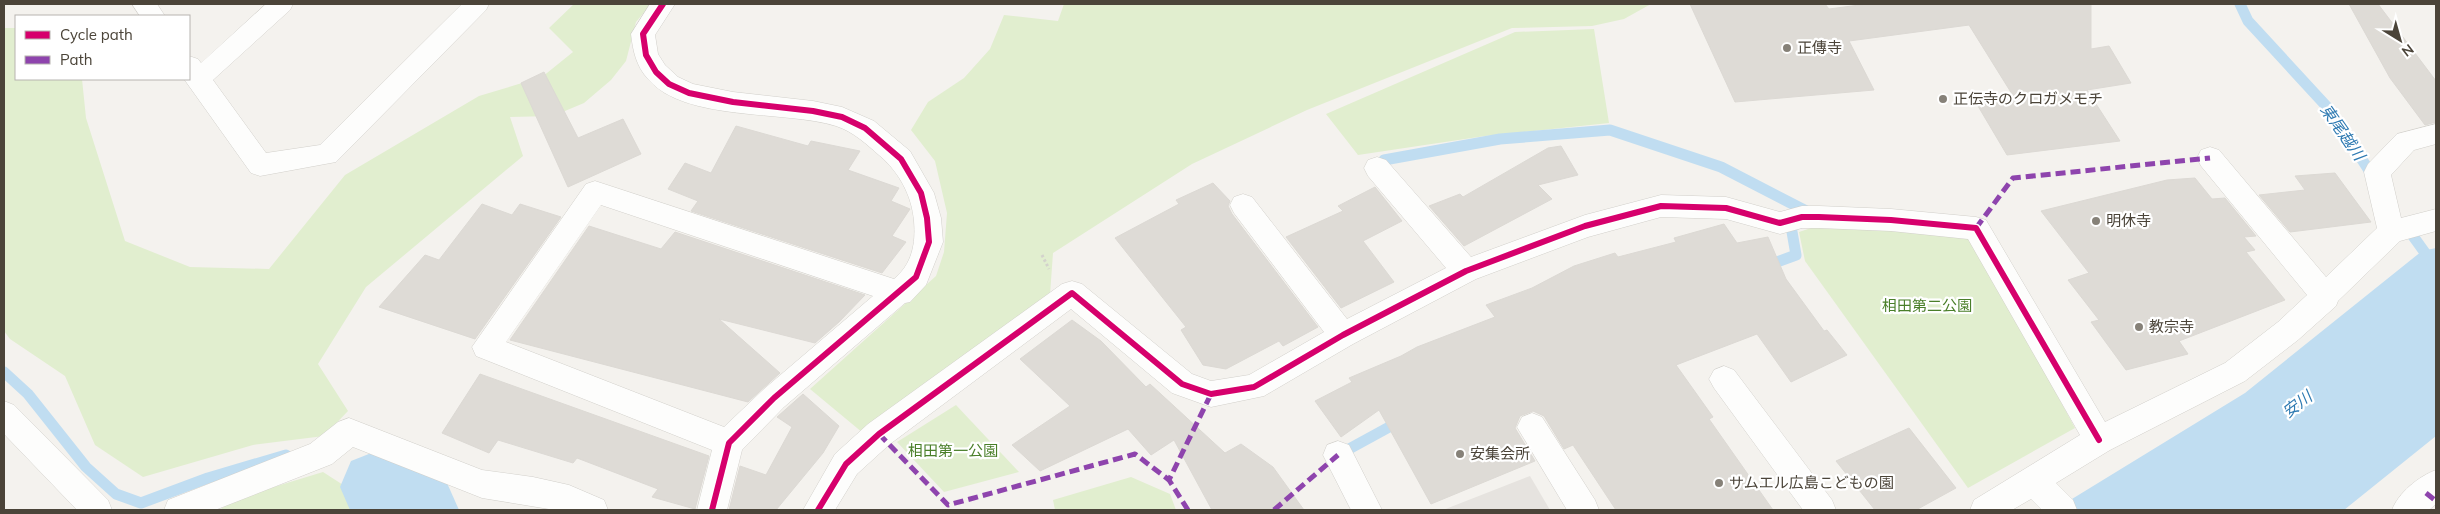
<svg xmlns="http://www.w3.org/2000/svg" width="2440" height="514" viewBox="0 0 2440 514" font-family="Mulish,'Noto Sans JP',sans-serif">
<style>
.green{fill:#e1eecf}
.parking{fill:#e6e3df}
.water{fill:#c0ddf1}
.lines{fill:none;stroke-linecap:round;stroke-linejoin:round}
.stream{stroke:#c0ddf1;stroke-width:11}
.river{fill:#c0ddf1;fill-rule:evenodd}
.building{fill:#dedbd6;stroke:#dcd9d4}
.minor-casing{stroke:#d2d0cb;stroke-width:1}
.path{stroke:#d3d2cc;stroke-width:3;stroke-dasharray:2.5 2.5;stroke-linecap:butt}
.minor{fill:#fdfdfc;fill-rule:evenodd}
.quiet{stroke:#8e44ad;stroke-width:5;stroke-dasharray:10 5;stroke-linecap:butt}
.cycleway-casing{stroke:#fff;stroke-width:9}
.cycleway{stroke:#d6006c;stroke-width:6}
.poi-dot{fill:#868178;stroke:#fff;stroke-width:2}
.labels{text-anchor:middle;stroke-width:4.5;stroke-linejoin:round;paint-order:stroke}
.poi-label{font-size:15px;fill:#4b4439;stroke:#fff;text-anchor:start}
.park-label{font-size:15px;fill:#4a7f2a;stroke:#fff}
.water-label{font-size:16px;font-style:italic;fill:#2e7ab2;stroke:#fff}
</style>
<rect width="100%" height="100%" fill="#f4f2ee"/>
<g class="green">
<path d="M574,4H651L636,22L626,61L611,80L584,103L553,116L510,117L523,156L366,287L318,364L348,411L324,436L253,445L143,477L95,445L65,376L10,339L4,331V28H16V79H82L86,118L125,241L190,267L269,269L345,175L479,96L542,77L573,52L549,28Z"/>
<path d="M1064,4H1651L1624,19L1592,26L1512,28L1307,110L1192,164L1053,253L1050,295L863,433L810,389L936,276L944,252L947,213L935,161L911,130L928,102L964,78L990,49L1004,15L1058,21Z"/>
<path d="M1594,29L1609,123L1485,136L1358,155L1326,114L1515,32Z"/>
<path d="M1820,225L1971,235L2075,428L1968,488L1805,261L1799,232Z"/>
<path d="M956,405L1019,472L944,492L897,442Z"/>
<path d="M323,472L382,510H219L238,498Z"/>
<path d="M1131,477L1170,494L1176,510H1055L1053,500Z"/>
</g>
<path class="parking" d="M1530,476L1550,510H1443Z"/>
<path class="water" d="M2436,248V436L2344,510H2054L2245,393L2422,251Z"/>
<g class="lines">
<g class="stream">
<path d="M2240,4L2248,21L2329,109L2374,178"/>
<path d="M1384,160L1500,139L1610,130L1721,167L1812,214"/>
<path d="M2405,225L2436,268"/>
<path d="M1766,266L1796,255L1791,226L1800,223"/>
<path d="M4,372L28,394L86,467L116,494L141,503L208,478L286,455"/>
<path d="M1338,455L1402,420"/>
</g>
<path class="river" d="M379,450L407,461L447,483L459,510H350L340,487L351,461Z"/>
</g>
<g class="building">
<path d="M1690,4H1825L1829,9L1867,4H2091V49L2109,46L2131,83L2087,90L2120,141L2007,155L1975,101L2012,94L1969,25L1849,41L1874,90L1735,102Z"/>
<path d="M2349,4H2378L2436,81V122L2425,125L2390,78Z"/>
<path d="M544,72L578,138L623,119L641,154L568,187L521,83Z"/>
<path d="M736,126L808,146L811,141L860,151L848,170L899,188L891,201L910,209L892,236L906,242L882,273L691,211L698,201L668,189L685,163L711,173Z"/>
<path d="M1561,146L1578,175L1538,185L1552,199L1464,246L1429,206L1460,194L1463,197L1548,148Z"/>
<path d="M2335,173L2371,222L2290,232L2259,195L2305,190L2295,176Z"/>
<path d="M2195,178L2212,199L2225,198L2256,236L2244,237L2255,250L2246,252L2285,300L2179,341L2188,354L2126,370L2091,322L2099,320L2068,280L2089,273L2041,211L2167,180Z"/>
<path d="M1213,183L1230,201L1228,206L1232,214L1318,327L1283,346L1279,341L1226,369L1203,365L1181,330L1186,327L1115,238L1179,204L1176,200Z"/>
<path d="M1375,187L1402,221L1363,241L1394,282L1341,308L1286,237L1343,211L1338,206Z"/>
<path d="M482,204L512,215L520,204L561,217L475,339L379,307L425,255L439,260Z"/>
<path d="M1724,224L1737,243L1768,237L1786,279L1824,331L1827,330L1847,355L1791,382L1757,334L1676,365L1713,417L1709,419L1773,510H1616L1573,445L1564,449L1544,416L1533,411L1520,416L1515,428L1535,461L1431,504L1379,410L1341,437L1315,401L1352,382L1349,378L1401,356L1417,347L1495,317L1486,305L1532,288L1574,266L1615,253L1618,257L1676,242L1674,238Z"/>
<path d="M589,226L661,249L675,232L865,295L839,322L815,343L719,319L780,373L748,402L510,340Z"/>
<path d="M1072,320L1101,341L1146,387L1150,384L1225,453L1241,444L1273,467L1304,510H1212L1174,440L1151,455L1128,429L1040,471L1012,445L1070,406L1020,359Z"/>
<path d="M480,374L709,456L695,509L652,497L658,489L577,458L573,463L498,440L489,453L442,433Z"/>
<path d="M803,394L839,426L823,453L776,510H729L740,466L766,475L792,427L777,417Z"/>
<path d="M1909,428L1956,488L1916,510H1875L1836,461Z"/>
</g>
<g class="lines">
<defs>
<g id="minor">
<path d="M132,4H157L165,16H140Z"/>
<path d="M266,4H293L290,10L213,80L266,153L320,145L462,4H489L486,10L336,162L260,176L251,173L184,79H189V56L198,59L201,63Z"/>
<path d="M650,4H675L655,35L658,54L665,65L678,77L693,84L733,92L813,101L842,107L874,121L910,151L934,193L941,218L943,242L926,285L910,302L905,303L784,407L742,450L727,510H697L712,450L476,356L472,347L586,184L595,181L894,279C912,264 916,244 914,221C912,196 899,172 880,156C866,144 854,132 836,126C785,110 684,122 648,79C636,66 633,51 631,34ZM601,205L873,296L764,389L724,427L506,342Z"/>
<path d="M2436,124V144L2414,150L2391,175L2401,218L2436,209V231L2400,241L2338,301L2336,306L2298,340L2245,381L2110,450L2056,483L2073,500L2077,510H2042L2031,499L2012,510H1970L1974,500L2080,435L1968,239L1891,231L1819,228H1802L1780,234L1726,219L1661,217L1588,237L1476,279L1353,344L1264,396L1211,407L1172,393L1071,309L890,444L857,474L835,510H803L835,454L868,424L1062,284L1072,281L1082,284L1192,374L1211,381L1249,375L1324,332L1234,213L1230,205L1234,197L1243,194L1252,197L1347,319L1446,268L1368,176L1364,168L1368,160L1377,157L1386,160L1471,257L1585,215L1661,195L1726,197L1780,212L1802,206H1819L1891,209L1976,217L1986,220L2105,422L2225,363L2278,322L2307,295L2201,166L2197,158L2201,150L2210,147L2219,150L2326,277L2377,228L2364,172L2368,164L2397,134Z"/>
<path d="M1724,366L1734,370L1832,500L1836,510H1803L1714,388L1709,379L1714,370Z"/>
<path d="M4,401L14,405L108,500L112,510H77L4,434Z"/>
<path d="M1532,413L1542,417L1595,500L1599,510H1567L1517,427L1522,417Z"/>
<path d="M349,418L482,470L533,477L569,485L604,500L608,510H555L482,498L353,447L332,464L215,510H164L168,500L310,444L338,422Z"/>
<path d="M1338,441L1349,445L1382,510H1351L1323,455L1327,445Z"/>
<path d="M2436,470V504L2429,510H2392C2398,493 2419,476 2436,470Z"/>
</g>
</defs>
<use href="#minor" class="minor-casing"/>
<path class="path" d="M1042,255L1049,269"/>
<use href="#minor" class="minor"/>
<g class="quiet">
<path d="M1976,228L2013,178L2210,158"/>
<path d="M879,434L948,505L1135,454L1169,480"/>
<path d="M2426,493L2436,501"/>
<path d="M1188,510L1169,480L1211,394"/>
<path d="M1274,510L1338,455"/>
</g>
<defs>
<g id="cycleway">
<path d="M663,4L643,34L646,55L656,72L669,84L689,93L733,102L813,111L842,117L865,128L901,159L921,193L927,218L929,242L916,277L774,398L729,443L712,510"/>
<path d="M818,510L846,464L879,434L1072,293L1182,384L1211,394L1254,387L1343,335L1466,271L1585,226L1661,206L1726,208L1780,223L1802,217H1819L1891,220L1976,228L2099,440"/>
</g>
</defs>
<use href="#cycleway" class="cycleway-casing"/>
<use href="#cycleway" class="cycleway"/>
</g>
<g class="poi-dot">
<circle cx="1787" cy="48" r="5"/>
<circle cx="1943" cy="99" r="5"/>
<circle cx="2096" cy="221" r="5"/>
<circle cx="2139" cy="327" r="5"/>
<circle cx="1460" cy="454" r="5"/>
<circle cx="1719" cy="483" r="5"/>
</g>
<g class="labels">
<g class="poi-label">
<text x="1797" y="53">正傳寺</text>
<text x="1953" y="104">正伝寺のクロガメモチ</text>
<text x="2106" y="226">明休寺</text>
<text x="2149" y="332">教宗寺</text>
<text x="1470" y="459">安集会所</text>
<text x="1729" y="488">サムエル広島こどもの園</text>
</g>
<g class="park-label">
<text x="1927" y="311">相田第二公園</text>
<text x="953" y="456">相田第一公園</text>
</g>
<g class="water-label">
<text transform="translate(2343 132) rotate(55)" y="6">東尾越川</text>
<text transform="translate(2297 404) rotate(-37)" y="6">安川</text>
</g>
</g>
<rect width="2440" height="514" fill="none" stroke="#4b4439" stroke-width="10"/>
<rect x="15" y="15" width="175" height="65" fill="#ffffff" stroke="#b7b4b0"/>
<rect x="25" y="31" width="25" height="8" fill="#d6006c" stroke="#b7b4b0"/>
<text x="60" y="40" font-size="15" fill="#4b4439">Cycle path</text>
<rect x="25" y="56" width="25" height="8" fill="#8e44ad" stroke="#b7b4b0"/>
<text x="60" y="65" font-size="15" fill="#4b4439">Path</text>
<g transform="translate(2400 40) rotate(143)" stroke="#ffffff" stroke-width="4" paint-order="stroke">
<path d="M0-4L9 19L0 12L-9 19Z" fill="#4b4439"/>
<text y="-8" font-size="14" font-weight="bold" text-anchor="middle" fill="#4b4439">N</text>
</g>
</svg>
